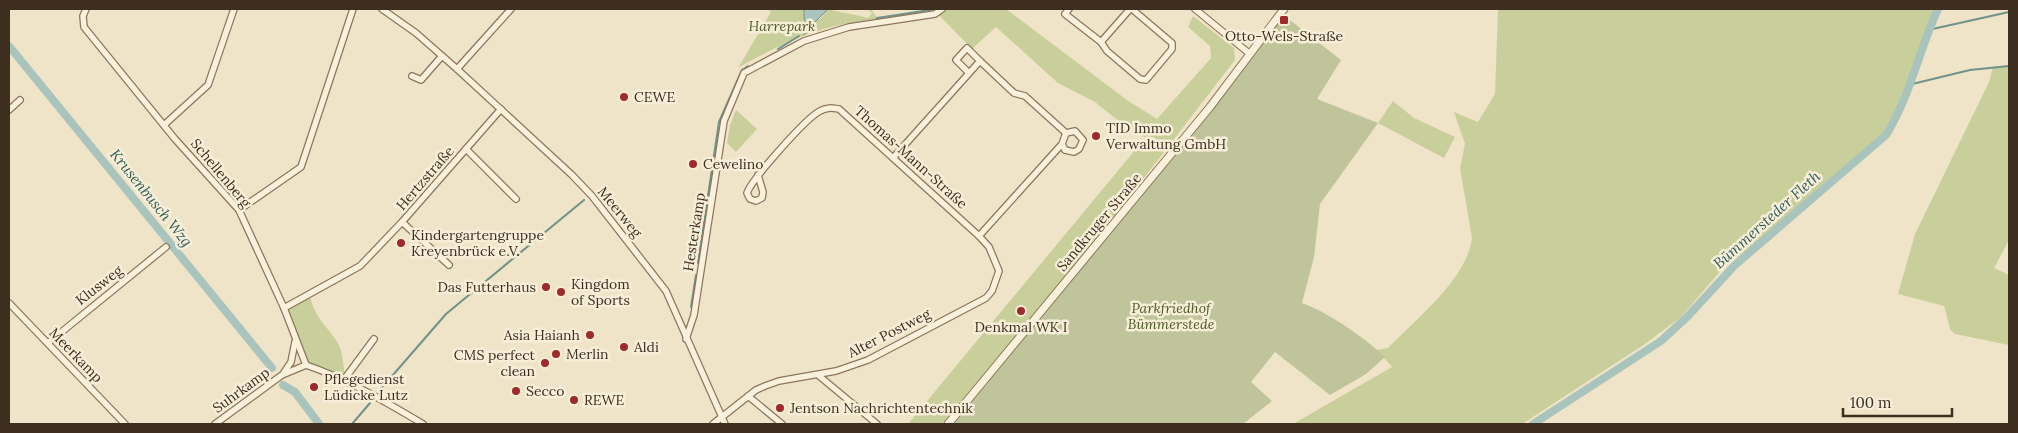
<svg xmlns="http://www.w3.org/2000/svg" width="2018" height="433" viewBox="0 0 2018 433" font-family="Lora,serif">
<style>
.green{fill:#c9cf9b}
.cemetery{fill:#bfc49a}
.water{fill:#a9c4bc;stroke:#6f938a}
.lines{fill:none;stroke-linecap:round;stroke-linejoin:round}
.stream{stroke:#6f938a;stroke-width:2}
.canal{stroke:#a9c4bc;stroke-width:8}
.minor-casing{stroke:#8d765c;stroke-width:8}
.tertiary-casing{stroke:#8d765c;stroke-width:9}
.minor{stroke:#faf1dc;stroke-width:5.5}
.tertiary{stroke:#faf1dc;stroke-width:7}
.poi-dot{fill:#9e2a2b;stroke:#f7eed8;stroke-width:2}
.labels{text-anchor:middle;stroke-width:5;stroke-linejoin:round;paint-order:stroke}
.park-label{font-size:14px;font-style:italic;fill:#4d5a26;stroke:#f7eed8}
.poi-label{font-size:14px;fill:#3d2e20;stroke:#f7eed8;text-anchor:start}
.street-label{font-size:14px;fill:#3d2e20;stroke:#f7eed8}
.water-label{font-size:15px;font-style:italic;fill:#2f5d5a;stroke:#f7eed8}
</style>
<rect width="100%" height="100%" fill="#f0e4c8"/>
<g class="green">
<path d="M767,9H804V19H820L828,9C841,13 855,14 868,18L872,13L867,9H871L878,19C820,25 788,40 738,68L771,12Z"/>
<path d="M933,9H1006L1127,100L1157,119L1211,58L1210,46L1188,27L1193,16L1234,48L1235,60L1046,305L948,424H908L1145,138L1133,127L1116,119L1095,102L1058,83L996,27L972,49Z"/>
<path d="M1498,9H1936L1898,116L1886,135L1790,218L1723,268L1681,317L1645,344L1522,424H1293L1392,367L1377,350L1388,348C1417,318 1467,279 1472,238L1460,168L1465,144L1454,112L1478,122L1495,94Z"/>
<path d="M2009,65V240L1994,268L2009,275V345L1955,334L1950,329L1944,306L1898,294L1915,234L1989,82L1993,67Z"/>
<path d="M1393,101L1414,118L1455,137L1444,158L1378,123Z"/>
<path d="M736,110L757,129L736,152L727,143L730,125Z"/>
<path d="M310,295C313,315 325,324 336,340C343,350 343,364 345,375L343,378L308,362L286,309Z"/>
</g>
<path class="cemetery" d="M1281,13L1341,60L1317,99L1378,123L1320,204L1314,257L1302,303C1328,312 1365,338 1385,357L1366,374L1330,395L1275,352L1251,382L1272,401L1243,424H948Z"/>
<path class="water" d="M804,9H828L809,28L804,19Z"/>
<g class="lines">
<g class="stream">
<path d="M877,18L936,9"/>
<path d="M1928,30L2009,12"/>
<path d="M804,34L809,28"/>
<path d="M778,49L799,36"/>
<path d="M1908,85L1970,70L2009,66"/>
<path d="M698,263L719,122L742,70L748,66"/>
<path d="M691,307L696,275"/>
<path d="M379,391L446,314L584,200"/>
<path d="M352,424L370,403"/>
</g>
<g class="canal">
<path d="M9,46L272,368"/>
<path d="M283,385L295,392L319,424"/>
<path d="M1533,424L1661,341L1688,316L1734,266L1886,135C1910,97 1919,50 1938,9"/>
</g>
<defs>
<g id="minor">
<path d="M86,9L83,16L84,27L175,139L239,210L284,308L306,365C347,379 386,402 423,424"/>
<path d="M382,9L416,33L457,69L572,175L592,196L666,291L725,424"/>
<path d="M1069,9L1065,14L1101,42L1107,51L1140,79L1146,80L1172,49V43L1132,9"/>
<path d="M1195,9L1250,54"/>
<path d="M1101,42L1130,9"/>
<path d="M980,61L1014,93L1025,96L1066,133"/>
<path d="M457,69L511,9"/>
<path d="M412,76L421,80L442,56"/>
<path d="M9,110L20,100"/>
<path d="M164,125L208,85L234,9"/>
<path d="M466,149L516,199"/>
<path d="M893,158L980,61L967,48L956,60L969,73"/>
<path d="M239,210L301,167L353,9"/>
<path d="M402,222L449,265"/>
<path d="M979,236L1062,144L1066,133L1075,131L1083,140L1079,149L1074,152L1065,150L1062,144"/>
<path d="M9,303L125,424"/>
<path d="M284,308L360,266L402,222L501,109"/>
<path d="M686,339L694,315L724,121L744,73L804,41L849,27L935,14L942,9"/>
<path d="M48,343L166,247"/>
<path d="M283,374L291,362L295,342"/>
<path d="M818,375L877,424"/>
<path d="M343,381L374,339"/>
<path d="M748,396L782,424"/>
<path d="M215,424L282,375L306,365"/>
<path d="M713,424L756,390L765,386L779,381L836,371L868,360L986,298L992,291L999,271L989,247L979,236L839,109C832,108 827,107 820,111C806,118 752,179 747,193L750,199L756,201L762,198L763,192L758,175"/>
</g>
<path id="tertiary" d="M948,424L1210,107L1284,9"/>
</defs>
<use href="#minor" class="minor-casing"/>
<use href="#tertiary" class="tertiary-casing"/>
<use href="#minor" class="minor"/>
<use href="#tertiary" class="tertiary"/>
</g>
<g class="poi-dot">
<rect x="1279" y="15" width="10" height="10" rx="2.5"/>
<circle cx="624" cy="97" r="5"/>
<circle cx="1096" cy="136" r="5"/>
<circle cx="693" cy="164" r="5"/>
<circle cx="401" cy="243" r="5"/>
<circle cx="546" cy="287" r="5"/>
<circle cx="561" cy="292" r="5"/>
<circle cx="1021" cy="311" r="5"/>
<circle cx="590" cy="335" r="5"/>
<circle cx="624" cy="347" r="5"/>
<circle cx="556" cy="354" r="5"/>
<circle cx="545" cy="363" r="5"/>
<circle cx="314" cy="387" r="5"/>
<circle cx="516" cy="391" r="5"/>
<circle cx="574" cy="400" r="5"/>
<circle cx="780" cy="408" r="5"/>
</g>
<g class="labels">
<g class="park-label">
<text x="782" y="31">Harrepark</text>
<text x="1171" y="313">Parkfriedhof<tspan x="1171" dy="16">Bümmerstede</tspan></text>
</g>
<g class="poi-label">
<text x="1284" y="41" text-anchor="middle">Otto-Wels-Straße</text>
<text x="634" y="102">CEWE</text>
<text x="1106" y="133">TID Immo<tspan x="1106" dy="16">Verwaltung GmbH</tspan></text>
<text x="703" y="169">Cewelino</text>
<text x="411" y="240">Kindergartengruppe<tspan x="411" dy="16">Kreyenbrück e.V.</tspan></text>
<text x="571" y="289">Kingdom<tspan x="571" dy="16">of Sports</tspan></text>
<text x="536" y="292" text-anchor="end">Das Futterhaus</text>
<text x="1021" y="332" text-anchor="middle">Denkmal WK I</text>
<text x="580" y="340" text-anchor="end">Asia Haianh</text>
<text x="634" y="352">Aldi</text>
<text x="566" y="359">Merlin</text>
<text x="535" y="360" text-anchor="end">CMS perfect<tspan x="535" dy="16">clean</tspan></text>
<text x="324" y="384">Pflegedienst<tspan x="324" dy="16">Lüdicke Lutz</tspan></text>
<text x="526" y="396">Secco</text>
<text x="584" y="405">REWE</text>
<text x="790" y="413">Jentson Nachrichtentechnik</text>
</g>
<g class="street-label">
<text transform="translate(911 157) rotate(42)" y="5">Thomas-Mann-Straße</text>
<text transform="translate(221 173) rotate(50)" y="5">Schellenberg</text>
<text transform="translate(425 178) rotate(-49)" y="5">Hertzstraße</text>
<text transform="translate(620 212) rotate(51)" y="5">Meerweg</text>
<text transform="translate(1099 222) rotate(-50)" y="5">Sandkruger Straße</text>
<text transform="translate(694 232) rotate(-81)" y="5">Hesterkamp</text>
<text transform="translate(99 285) rotate(-38)" y="5">Klusweg</text>
<text transform="translate(889 333) rotate(-27)" y="5">Alter Postweg</text>
<text transform="translate(76 355) rotate(46)" y="5">Meerkamp</text>
<text transform="translate(241 390) rotate(-36)" y="5">Suhrkamp</text>
</g>
<g class="water-label">
<text transform="translate(151 198) rotate(51)" y="5">Krusenbusch Wzg</text>
<text transform="translate(1767 220) rotate(-42)" y="5">Bümmersteder Fleth</text>
</g>
</g>
<rect width="2018" height="433" fill="none" stroke="#3d2e20" stroke-width="20"/>
<path d="M1843 408v8h109v-8" fill="none" stroke="#3d2e20" stroke-width="2.5"/>
<text x="1850" y="408" font-size="15" fill="#3d2e20" stroke="#f7eed8" stroke-width="4" paint-order="stroke">100 m</text>
</svg>
